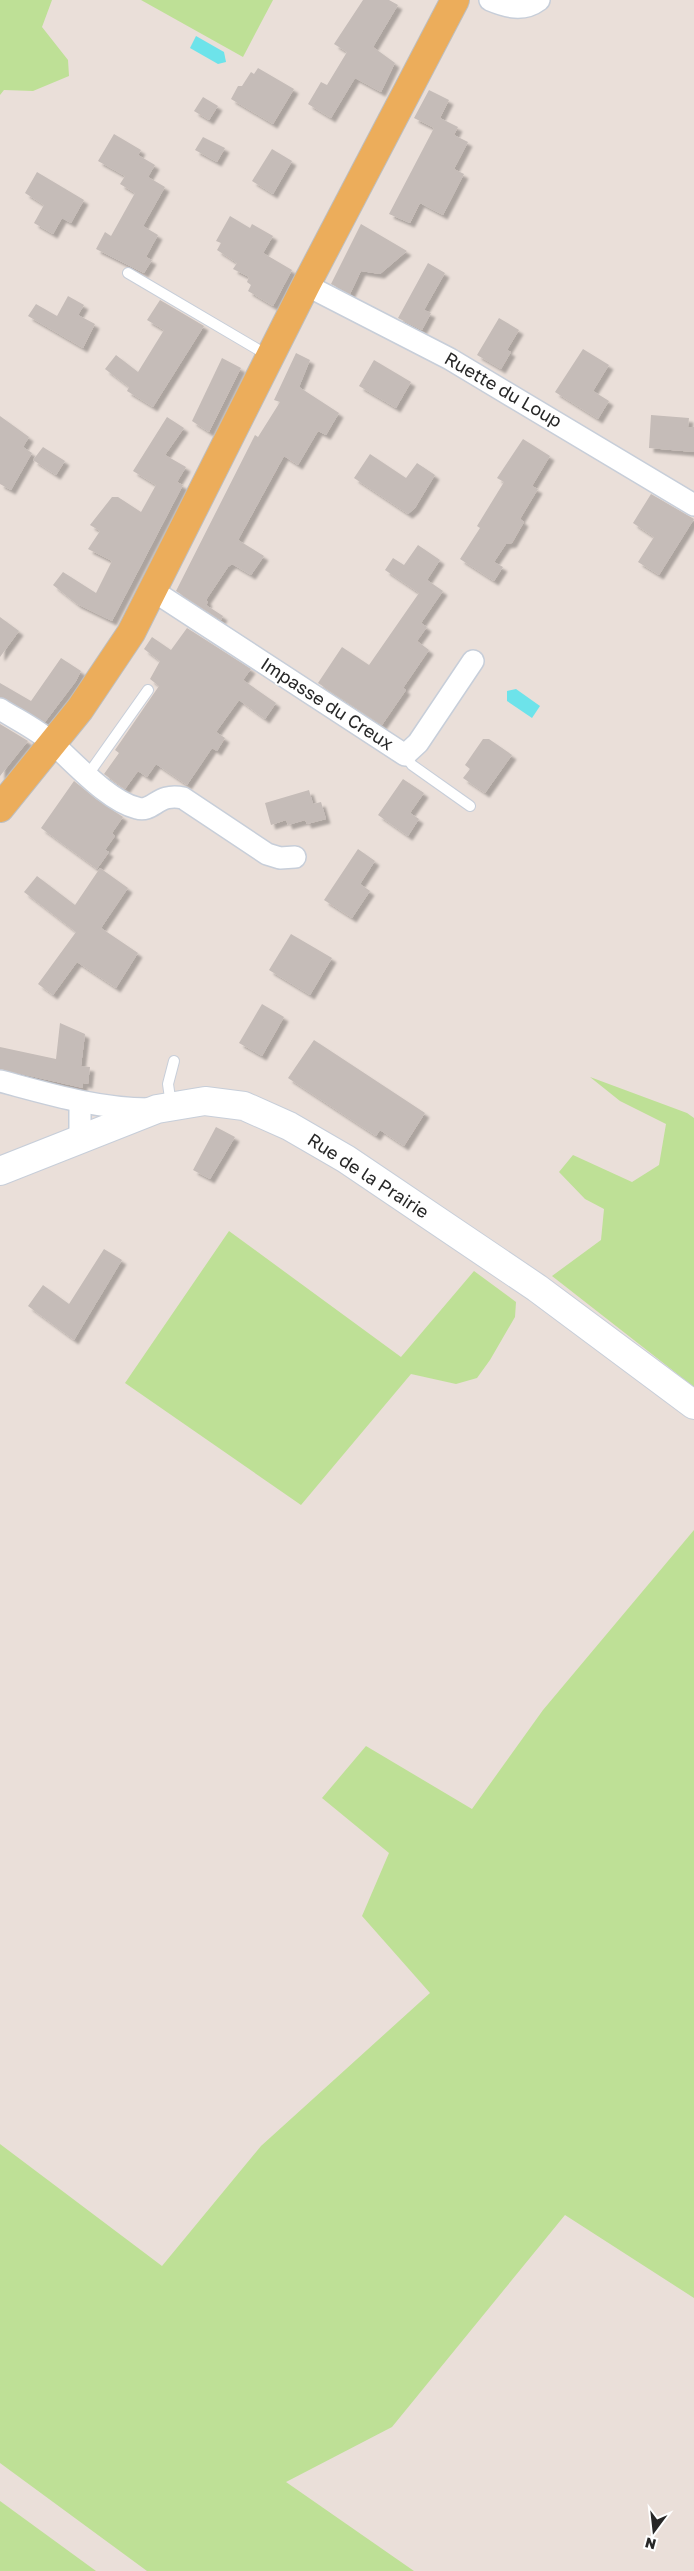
<svg xmlns="http://www.w3.org/2000/svg" width="694" height="2571" viewBox="0 0 694 2571" font-family="'Golos Text',sans-serif">
<style>
.green{fill:#bee096}
.water{fill:#6de3ea}
.building{fill:#c5bcb8;filter:url(#shadow)}
.lines{fill:none;stroke-linecap:round;stroke-linejoin:round}
.lane-casing{stroke:#c7ced9;stroke-width:12}
.street-casing{stroke:#c7ced9;stroke-width:24}
.secondary-casing{stroke:#c7ced9;stroke-width:30}
.primary-casing{stroke:#bebebe;stroke-width:30}
.lane{stroke:#fff;stroke-width:10}
.street{stroke:#fff;stroke-width:21}
.secondary{stroke:#fff;stroke-width:28}
.primary{stroke:#ecad5b;stroke-width:28}
.labels{text-anchor:middle;stroke-width:4;stroke-linejoin:round;paint-order:stroke}
.street-label{font-size:18px;fill:#272727;stroke:#fff}
</style>
<defs>
<filter id="shadow"><feDropShadow dx="4.5" dy="4.5" stdDeviation="1" flood-color="#0004"/></filter>
</defs>
<rect width="100%" height="100%" fill="#eadfd9"/>
<g class="green">
<path d="M0,0H52L42,27L68,60L69,76L33,91L4,90L0,95Z"/>
<path d="M141,0H273L243,57Z"/>
<path d="M590,1077L687,1113L694,1118V1387L552,1276L601,1240L604,1209L585,1199L559,1172L573,1155L632,1182L659,1165L666,1124L620,1101Z"/>
<path d="M229,1231L401,1357L474,1271L516,1302L515,1317L490,1360L477,1378L456,1384L411,1374L301,1505L125,1383Z"/>
<path d="M694,1530V2298L565,2215L392,2427L286,2482L414,2571H147L0,2463V2144L162,2266L261,2146L430,1993L362,1916L389,1853L322,1798L366,1746L472,1809L543,1710Z"/>
<path d="M0,2501L96,2571H0Z"/>
</g>
<g class="water">
<path d="M196,36L224,52L226,62L218,64L190,48Z"/>
<path d="M516,689L540,706L532,718L507,701V691Z"/>
</g>
<g class="building">
<path d="M363,0H389L398,5L373,47L395,63L381,92L355,78L331,118L308,104L321,82L327,85L347,52L334,44Z"/>
<path d="M258,68L294,89L273,124L231,99L238,86H242L251,72L254,74Z"/>
<path d="M429,90L449,100L440,118L458,127L454,135L468,142L454,169L464,174L443,215L420,203L410,223L389,214L434,128L414,118Z"/>
<path d="M203,97L218,106L209,120L194,111Z"/>
<path d="M114,134L141,150L138,155L155,165L148,177L165,187L143,226L158,235L146,257L152,260L144,273L96,249L105,232L111,236L135,193L120,184L125,176L98,161Z"/>
<path d="M203,137L225,148L217,162L195,150Z"/>
<path d="M272,149L292,161L273,194L252,181Z"/>
<path d="M37,172L84,200L71,223L62,218L53,234L34,223L44,205L25,193Z"/>
<path d="M230,216L250,228L252,224L273,236L263,253L292,270L273,306L248,291L251,285L247,282L249,277L233,269L237,263L217,250L221,243L216,241Z"/>
<path d="M361,224L407,251L380,274L361,271L350,294L331,284Z"/>
<path d="M428,263L445,273L424,310L431,313L422,330L398,318Z"/>
<path d="M68,296L84,305L78,315L95,324L83,348L28,316L36,304L57,316Z"/>
<path d="M160,300L204,326L153,407L127,391L129,387L105,369L116,355L138,372L164,330L147,320Z"/>
<path d="M499,318L519,330L507,350L511,352L501,369L477,355Z"/>
<path d="M583,349L609,365L593,391L609,401L598,419L555,392Z"/>
<path d="M296,353L310,360L299,387L339,413L326,435L318,431L298,465L284,456L238,540L264,556L251,575L232,564L228,567L206,600L208,602L206,605L223,616L221,620L176,591L255,435L258,437L280,402L274,400Z"/>
<path d="M222,358L241,368L209,432L192,421Z"/>
<path d="M374,360L411,382L396,408L359,386Z"/>
<path d="M651,415L689,418L688,427H694V452L649,448Z"/>
<path d="M0,416L29,437L23,447L32,453L11,490L0,484Z"/>
<path d="M167,417L184,428L165,455L186,467L177,482L183,485L112,621L77,604L53,585L63,572L96,593L112,561L88,549L100,531L90,525L112,497H118L141,512L156,485L133,471Z"/>
<path d="M523,439L550,456L532,486L538,489L520,519L524,522L512,543L506,544L494,562L503,567L494,581L460,559L480,528L477,526L504,482L497,478Z"/>
<path d="M43,447L65,461L56,475L33,460Z"/>
<path d="M370,454L406,478L417,463L435,475L415,508L408,514L354,478Z"/>
<path d="M651,494L694,519L659,575L638,562L654,537L633,523Z"/>
<path d="M418,545L440,560L427,580L443,591L421,623L427,627L417,641L429,650L403,688L406,690L382,725L318,683L342,647L369,665L419,593L385,570L393,558L404,565Z"/>
<path d="M0,617L19,631L0,657Z"/>
<path d="M187,628L251,669L243,680L276,703L265,719L239,700L216,732L225,738L217,751L212,748L187,785L156,764L147,777L138,771L125,789L104,774L119,753L115,750L159,686L150,679L160,661L144,649L152,637L171,650Z"/>
<path d="M61,658L81,671L76,681L45,722L0,697V683L31,701Z"/>
<path d="M0,724L28,741L0,776Z"/>
<path d="M483,739H489L512,755L485,793L463,778L470,769L465,765Z"/>
<path d="M403,779L424,793L410,813L419,819L408,836L378,815Z"/>
<path d="M74,781L96,799L123,817L112,833L115,836L105,850L109,852L97,869L41,828Z"/>
<path d="M309,790L313,804L321,802L326,819L307,824L305,820L288,825L286,820L271,825L265,803Z"/>
<path d="M358,849L375,861L360,884L370,891L352,918L324,900Z"/>
<path d="M100,868L128,888L101,928L138,953L116,988L77,962L53,995L38,984L76,932L24,892L37,876L75,905Z"/>
<path d="M291,934L332,958L310,995L269,970Z"/>
<path d="M262,1004L284,1017L262,1056L239,1043Z"/>
<path d="M60,1023L85,1034L81,1066L90,1067L88,1084L83,1083V1088L0,1069V1047L56,1059Z"/>
<path d="M314,1040L425,1113L404,1146L380,1130L376,1136L288,1078Z"/>
<path d="M216,1127L235,1137L210,1179L193,1170Z"/>
<path d="M104,1249L122,1260L74,1340L28,1306L43,1285L69,1304Z"/>
</g>
<g class="lines">
<defs>
<g id="lane">
<path d="M128,273L269,356"/>
<path d="M405,755L412,765L470,806"/>
<path d="M87,776L148,690"/>
<path d="M171,1105L168,1084L174,1061"/>
</g>
<g id="street">
<path d="M490,0C507,7 523,12 539,0"/>
<path d="M306,285L450,359L694,505"/>
<path d="M152,590L405,755L418,743L473,661"/>
<path d="M0,709C17,720 37,729 52,743C74,762 108,801 137,808C153,813 158,792 183,798L267,854L280,858L295,857"/>
<path d="M0,1081C49,1094 98,1109 149,1109"/>
<path d="M80,1138V1102"/>
</g>
<path id="secondary" d="M0,1171L157,1109L205,1101L244,1106L289,1126L346,1159L537,1288L694,1405"/>
<path id="primary" d="M0,808L80,709L131,633L306,285L455,0"/>
</defs>
<use href="#lane" class="lane-casing"/>
<use href="#street" class="street-casing"/>
<use href="#secondary" class="secondary-casing"/>
<use href="#primary" class="primary-casing"/>
<use href="#lane" class="lane"/>
<use href="#street" class="street"/>
<use href="#secondary" class="secondary"/>
<use href="#primary" class="primary"/>
</g>
<g class="labels">
<g class="street-label">
<text transform="translate(503 390) rotate(30)" y="6">Ruette du Loup</text>
<text transform="translate(327 704) rotate(33)" y="6">Impasse du Creux</text>
<text transform="translate(368 1176) rotate(33)" y="6">Rue de la Prairie</text>
</g>
</g>
<g transform="translate(654 2531) rotate(195)" stroke="#ffffff" stroke-width="4" paint-order="stroke">
<path d="M0-4L9 19L0 12L-9 19Z" fill="#272727"/>
<text y="-8" font-size="14" font-weight="bold" text-anchor="middle" fill="#272727">N</text>
</g>
</svg>
